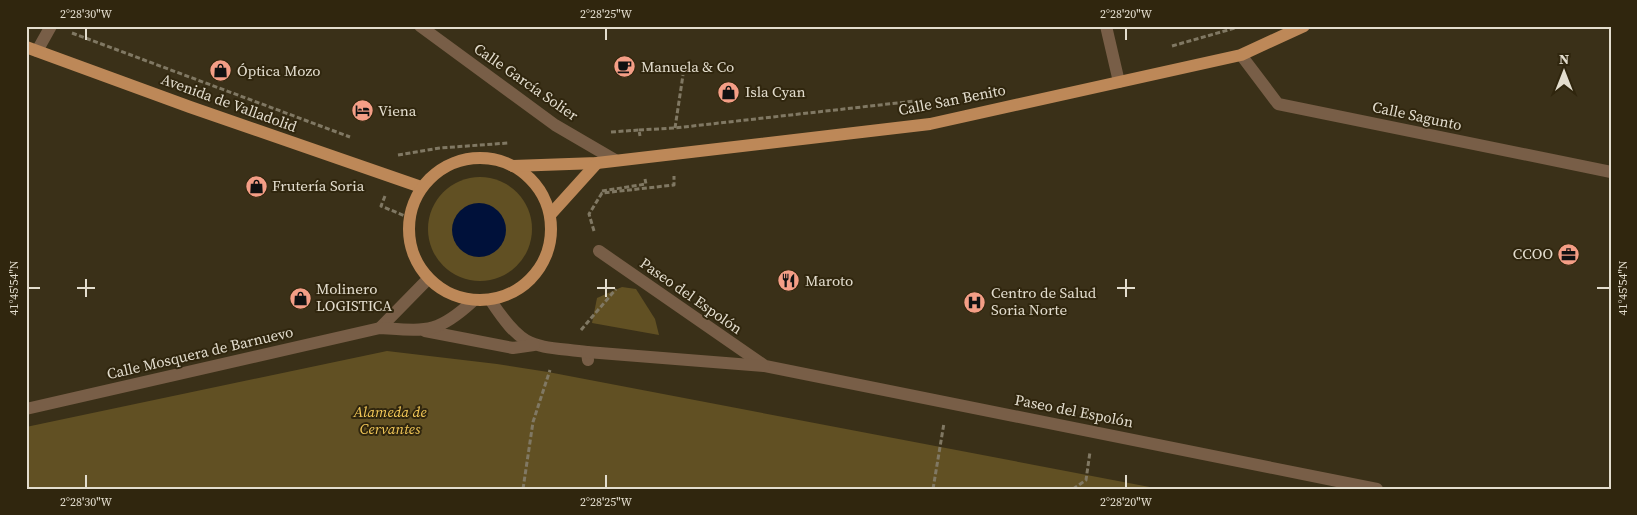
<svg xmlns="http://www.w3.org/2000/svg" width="1637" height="515" viewBox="0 0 1637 515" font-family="'Source Serif 4',serif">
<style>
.green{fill:#615023}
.water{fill:#00113a}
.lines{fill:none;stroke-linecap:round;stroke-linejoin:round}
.path{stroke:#807863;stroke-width:3;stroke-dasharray:5 2.5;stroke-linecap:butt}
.lane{stroke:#785e47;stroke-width:12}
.street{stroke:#785e47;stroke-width:12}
.primary{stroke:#bd8858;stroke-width:12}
.ticks{fill:none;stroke:#e3ddce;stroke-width:2}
.labels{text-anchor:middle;stroke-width:4;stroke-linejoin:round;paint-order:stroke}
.poi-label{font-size:15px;fill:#e3ddce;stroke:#30260e;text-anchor:start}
.street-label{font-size:15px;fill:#e3ddce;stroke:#30260e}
.park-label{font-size:15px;font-style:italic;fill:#f3c858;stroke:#30260e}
.neatline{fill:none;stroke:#e3ddce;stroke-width:2}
.ticks-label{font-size:12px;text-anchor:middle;fill:#e3ddce}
</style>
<rect width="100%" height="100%" fill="#3a3018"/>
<g class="green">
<circle cx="480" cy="229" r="52"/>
<path d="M622,287L636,289L655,319L659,335L592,323L597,298Z"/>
<path d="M387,351L497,364L548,372L1160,489H26V427Z"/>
</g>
<circle class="water" cx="479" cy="230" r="27"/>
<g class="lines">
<g class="path">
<path d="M72,33L350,137"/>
<path d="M1172,46L1242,26"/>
<path d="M675,128L683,75"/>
<path d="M639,130L675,128L915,101"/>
<path d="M611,132L639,130L640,136"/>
<path d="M398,155L440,148L508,143"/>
<path d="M602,191L646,184L645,179"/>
<path d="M385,196L381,206L410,218"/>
<path d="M594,231L589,214L602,193L674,185V176"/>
<path d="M581,330L616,289"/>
<path d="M523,489L533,422L550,370"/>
<path d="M933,489L944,423"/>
<path d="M1073,489L1086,480L1090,452"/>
</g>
<g class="lane">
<path d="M491,301C524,351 532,345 587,352L588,360"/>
<path d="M425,331L513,348L534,345"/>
</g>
<g class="street">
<path d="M420,26L555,125L615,160"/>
<path d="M1106,26L1119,82"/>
<path d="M37,51L51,26"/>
<path d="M1241,55L1278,104L1611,172"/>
<path d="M599,251L765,366L1377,489"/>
<path d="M380,328L428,279"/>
<path d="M587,352L764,366"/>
<path d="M26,409L380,328C427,331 437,334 473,301"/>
</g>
<g class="primary">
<path d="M26,47L190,107L421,187"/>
<circle cx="480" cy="229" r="71"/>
<path d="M513,166L597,163L930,124L1241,55L1304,26"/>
<path d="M550,215L597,163"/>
</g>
</g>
<path class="ticks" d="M86,28V40M606,28V40M1126,28V40M86,279V297M606,279V297M1126,279V297M28,288H40M77,288H95M597,288H615M1117,288H1135M1597,288H1610M86,475V488M606,475V488M1126,475V488"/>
<defs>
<symbol id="cafe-disc" viewBox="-11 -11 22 22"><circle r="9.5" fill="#f49e86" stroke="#30260e"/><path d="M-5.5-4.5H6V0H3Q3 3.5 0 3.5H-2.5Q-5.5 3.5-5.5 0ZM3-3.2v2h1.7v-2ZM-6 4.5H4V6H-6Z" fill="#111"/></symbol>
<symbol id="shop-disc" viewBox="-11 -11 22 22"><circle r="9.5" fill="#f49e86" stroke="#30260e"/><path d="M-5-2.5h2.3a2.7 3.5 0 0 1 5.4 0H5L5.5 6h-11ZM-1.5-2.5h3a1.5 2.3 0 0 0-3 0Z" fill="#111"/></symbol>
<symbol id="hotel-disc" viewBox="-11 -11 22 22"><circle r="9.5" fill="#f49e86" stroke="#30260e"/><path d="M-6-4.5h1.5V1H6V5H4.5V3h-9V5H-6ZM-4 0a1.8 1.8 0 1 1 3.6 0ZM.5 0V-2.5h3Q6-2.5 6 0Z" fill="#111"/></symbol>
<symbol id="office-disc" viewBox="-11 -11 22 22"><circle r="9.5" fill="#f49e86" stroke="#30260e"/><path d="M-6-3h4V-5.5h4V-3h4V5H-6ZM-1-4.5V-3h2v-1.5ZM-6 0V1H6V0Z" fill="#111"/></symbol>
<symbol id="restaurant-disc" viewBox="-11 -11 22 22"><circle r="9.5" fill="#f49e86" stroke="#30260e"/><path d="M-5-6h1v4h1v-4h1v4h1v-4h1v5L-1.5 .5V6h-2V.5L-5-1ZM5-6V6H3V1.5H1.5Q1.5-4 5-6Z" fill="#111"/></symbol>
<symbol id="hospital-disc" viewBox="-11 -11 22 22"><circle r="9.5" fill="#f49e86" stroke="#30260e"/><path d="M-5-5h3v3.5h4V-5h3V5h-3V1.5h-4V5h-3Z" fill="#111"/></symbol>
</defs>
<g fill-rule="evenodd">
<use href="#cafe-disc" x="612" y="54" width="25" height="25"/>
<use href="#shop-disc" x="208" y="58" width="25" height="25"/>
<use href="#shop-disc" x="716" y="80" width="25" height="25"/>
<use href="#hotel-disc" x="350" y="98" width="25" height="25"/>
<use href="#shop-disc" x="244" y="174" width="25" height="25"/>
<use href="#office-disc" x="1556" y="242" width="25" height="25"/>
<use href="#restaurant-disc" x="776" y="268" width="25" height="25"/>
<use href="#shop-disc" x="288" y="286" width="25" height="25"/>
<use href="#hospital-disc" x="962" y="290" width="25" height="25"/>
</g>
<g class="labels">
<g class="poi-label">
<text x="641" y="72">Manuela &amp; Co</text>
<text x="237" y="76">Óptica Mozo</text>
<text x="745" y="97">Isla Cyan</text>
<text x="378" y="116">Viena</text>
<text x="272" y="191">Frutería Soria</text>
<text x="1553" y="259" text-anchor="end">CCOO</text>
<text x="805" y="286">Maroto</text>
<text x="316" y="294">Molinero<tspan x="316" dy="17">LOGISTICA</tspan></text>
<text x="991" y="298">Centro de Salud<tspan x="991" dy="17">Soria Norte</tspan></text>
</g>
<g class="street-label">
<text transform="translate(526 82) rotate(35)" y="5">Calle García Solier</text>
<text transform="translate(952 100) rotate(-11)" y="5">Calle San Benito</text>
<text transform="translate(229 103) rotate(20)" y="5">Avenida de Valladolid</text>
<text transform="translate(1417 116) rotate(12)" y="5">Calle Sagunto</text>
<text transform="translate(691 296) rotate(35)" y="5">Paseo del Espolón</text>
<text transform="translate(200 353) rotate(-13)" y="5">Calle Mosquera de Barnuevo</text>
<text transform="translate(1074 411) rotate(11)" y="5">Paseo del Espolón</text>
</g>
<g class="park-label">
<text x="390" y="417">Alameda de<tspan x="390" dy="17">Cervantes</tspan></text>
</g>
</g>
<rect width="1637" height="515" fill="none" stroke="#30260e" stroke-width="55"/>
<g transform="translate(1564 72)" stroke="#30260e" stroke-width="4" paint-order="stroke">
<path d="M0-4L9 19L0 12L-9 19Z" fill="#e3ddce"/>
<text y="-8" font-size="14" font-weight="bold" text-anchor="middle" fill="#e3ddce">N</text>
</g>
<rect x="28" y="28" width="1582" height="460" class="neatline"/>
<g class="ticks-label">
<text x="86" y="18">2°28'30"W</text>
<text x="606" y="18">2°28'25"W</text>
<text x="1126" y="18">2°28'20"W</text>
<text transform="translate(14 288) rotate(-90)" y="4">41°45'54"N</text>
<text transform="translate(1623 288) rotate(-90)" y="4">41°45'54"N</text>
<text x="86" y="506">2°28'30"W</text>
<text x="606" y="506">2°28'25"W</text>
<text x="1126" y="506">2°28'20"W</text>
</g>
</svg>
